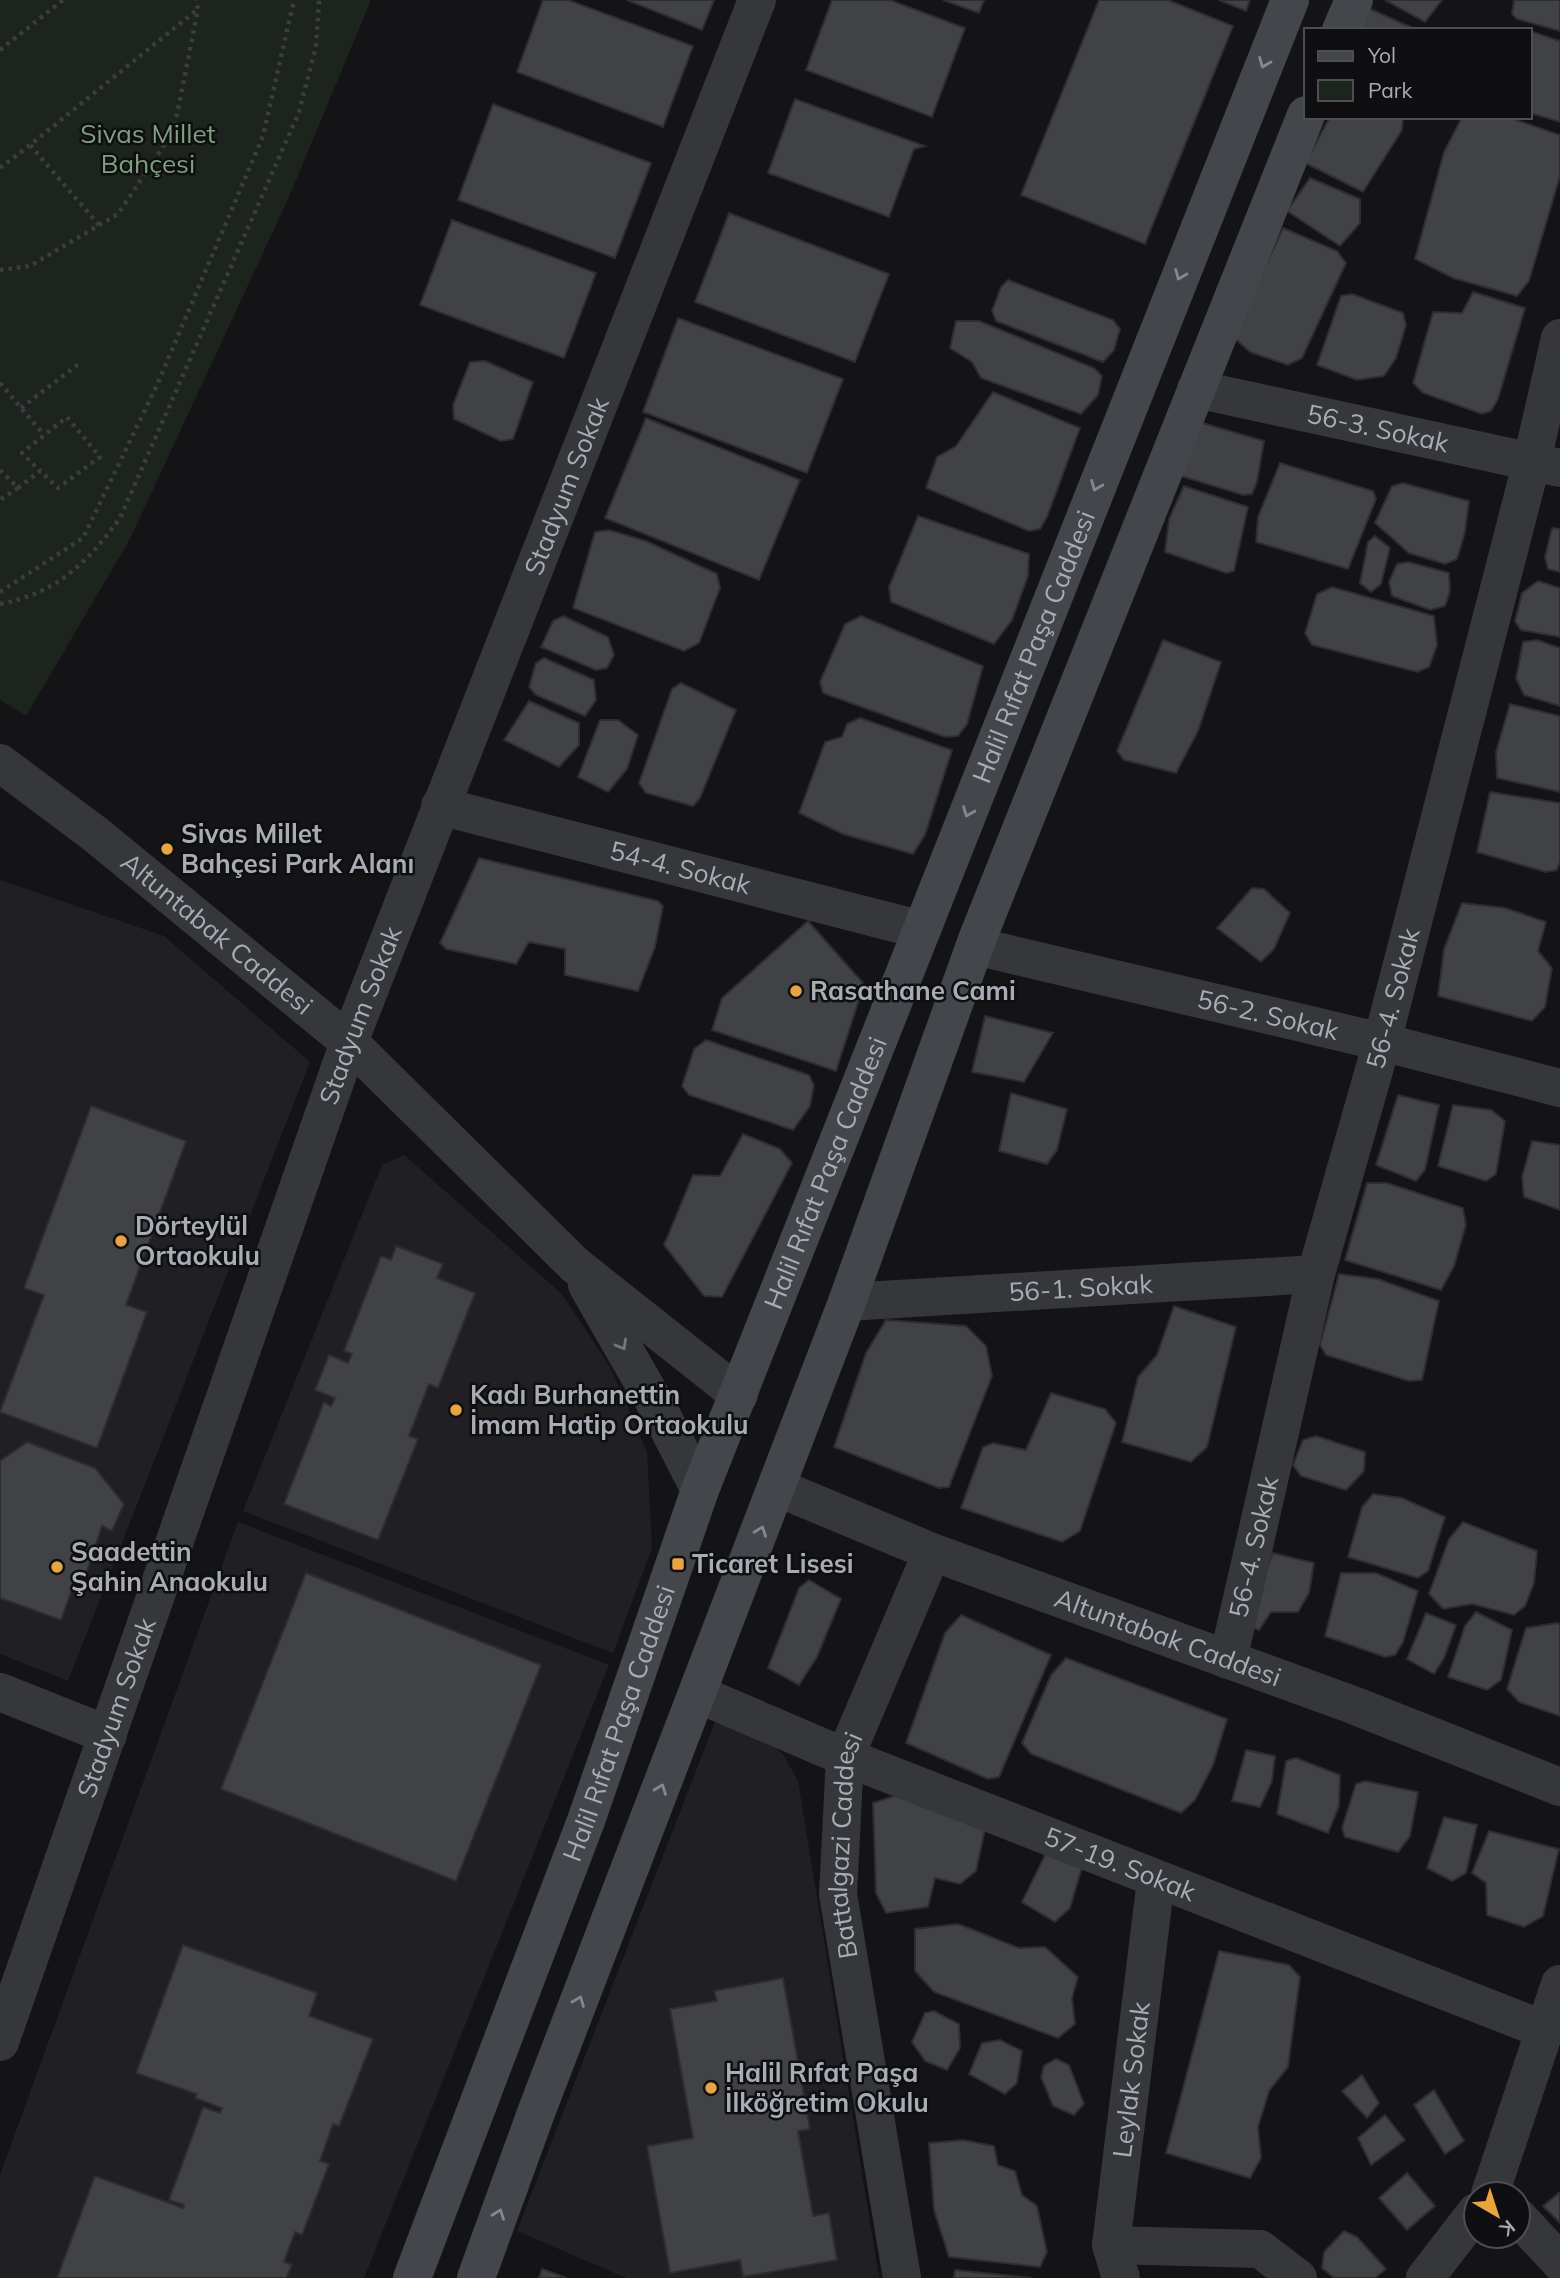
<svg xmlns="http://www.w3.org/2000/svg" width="1560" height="2278" viewBox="0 0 1560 2278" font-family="Mulish,sans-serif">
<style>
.built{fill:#202023}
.green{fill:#1d241d}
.building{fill:#414246;stroke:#2e2e32;stroke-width:2}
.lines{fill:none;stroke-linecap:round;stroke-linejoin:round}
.path{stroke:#3b3d42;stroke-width:4.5;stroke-dasharray:3.5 5;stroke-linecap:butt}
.street{stroke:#35373b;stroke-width:38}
.secondary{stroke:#43464b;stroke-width:38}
.oneway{stroke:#848890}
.oneway2{stroke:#74777e}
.poi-dot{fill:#e9a539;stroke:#0f0f11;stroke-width:2.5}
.labels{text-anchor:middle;stroke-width:5;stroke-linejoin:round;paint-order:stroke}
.park-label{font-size:26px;fill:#7ea07f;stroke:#0f0f11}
.street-label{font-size:26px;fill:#a7acb5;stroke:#0f0f11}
.poi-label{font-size:26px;font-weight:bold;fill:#a7acb5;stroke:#0f0f11;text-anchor:start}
</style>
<rect width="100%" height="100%" fill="#141416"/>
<g class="built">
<path d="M0,880L164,936L310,1062L68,1681L0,1654Z"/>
<path d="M404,1155L562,1294L610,1367L647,1452L652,1548L613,1653L243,1511L382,1165Z"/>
<path d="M238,1522L609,1665L364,2278H0V2175Z"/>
<path d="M715,1722L771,1744L783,1754L798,1781L879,2278H626L517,2231Z"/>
</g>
<path class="green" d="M0,0H371L289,197L130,539L26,716L0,700Z"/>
<g class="building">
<path d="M543,0H568L693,46L663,127L517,72Z"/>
<path d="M627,0H714L702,30Z"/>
<path d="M832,0H890L965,28L932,117L806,70Z"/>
<path d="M943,0H984L979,13Z"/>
<path d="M1099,0H1168L1233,26L1145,244L1021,195Z"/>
<path d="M1219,0H1250L1246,11Z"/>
<path d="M1385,0H1442L1425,22Z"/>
<path d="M1514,0H1560V31L1517,19L1512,14Z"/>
<path d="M1368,8L1417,30H1358Z"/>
<path d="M1530,31L1560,41V122L1530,113Z"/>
<path d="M795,99L925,146L914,149L889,217L768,173Z"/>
<path d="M493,104L651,163L615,258L458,200Z"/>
<path d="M1330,117H1403L1402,130L1363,192L1305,163Z"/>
<path d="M1462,117H1508L1560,135V176L1529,281L1517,296L1453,278L1415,259L1444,152Z"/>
<path d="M1310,178L1360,199V223L1340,246L1287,211Z"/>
<path d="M729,213L889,274L855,362L695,302Z"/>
<path d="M452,220L596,273L564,358L420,305Z"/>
<path d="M1283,228L1337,251L1346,263L1302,358L1288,365L1250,352L1232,336Z"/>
<path d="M1008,280L1113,320L1120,329L1114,350L1103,362L996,321L992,311L1001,287Z"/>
<path d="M1473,292L1525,308L1498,399L1491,411L1482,414L1423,393L1413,383L1433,312L1462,313Z"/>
<path d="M1352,294L1403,313L1406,325L1396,358L1384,376L1357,380L1317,365L1341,296Z"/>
<path d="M678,318L843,379L807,473L643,412Z"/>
<path d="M956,321H979L1094,368L1102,376L1098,395L1081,414L981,378L972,362L950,348Z"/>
<path d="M485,361L533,382L513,439L501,441L454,419L453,405L470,362Z"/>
<path d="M993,392L1080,428L1047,517L1040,529L1029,531L926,488L937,457L956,446Z"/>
<path d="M646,418L800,480L759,580L605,518Z"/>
<path d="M1192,420L1264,441L1257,482L1252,494L1243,495L1181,476Z"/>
<path d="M1280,463L1373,491L1376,499L1348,569L1256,542L1258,517Z"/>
<path d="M1403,483L1469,501L1465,532L1457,559L1445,564L1409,553L1375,523L1392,486Z"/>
<path d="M1184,486L1248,507L1234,571L1226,573L1165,552L1169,519Z"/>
<path d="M918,516L1029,554L1028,576L1012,620L994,644L891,602L889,587Z"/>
<path d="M1552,528L1560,529V572L1548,569L1545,557Z"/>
<path d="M609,530L646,541L717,574L720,588L699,643L684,651L573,608L595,532Z"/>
<path d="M1375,536L1390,548L1381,584L1371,592L1360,583L1368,542Z"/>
<path d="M1409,562L1449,573L1450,591L1445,606L1430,610L1392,596L1389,582L1397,564Z"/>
<path d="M1538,581L1560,588V637L1521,630L1515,621L1522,593Z"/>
<path d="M1332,587L1434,616L1437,645L1429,667L1417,672L1312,645L1305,633L1317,594Z"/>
<path d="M563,616L608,637L614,655L607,668L596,670L541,647L553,621Z"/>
<path d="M861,616L983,666L967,724L958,736L945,737L823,693L820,682L845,624Z"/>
<path d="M1163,640L1221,662L1198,731L1176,773L1124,760L1117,751Z"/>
<path d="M1537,640L1560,648V706L1524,695L1516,678L1523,642Z"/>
<path d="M544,658L594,680L596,700L585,716L536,695L529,687L536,663Z"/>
<path d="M681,683L736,710L700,798L693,806L646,793L639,783L672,689Z"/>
<path d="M529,701L579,723V745L559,767L504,740Z"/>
<path d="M1510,704L1560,716V792L1497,778L1496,752Z"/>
<path d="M860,718L952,750L925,835L913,854L843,834L799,813L825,742L842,737L847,724Z"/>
<path d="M600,720H618L638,735L627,769L608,792L578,777Z"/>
<path d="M1490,792L1560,803V861L1557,870L1546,872L1477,852Z"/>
<path d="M479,858L658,901L663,906L655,947L638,991L565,975V949L529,942L516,964L446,949L440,943Z"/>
<path d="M1252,888L1264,889L1290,913L1274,949L1261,962L1217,928Z"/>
<path d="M1462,903L1505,908L1546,922L1538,951L1552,968L1545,1007L1532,1021L1438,996L1444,949Z"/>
<path d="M808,921L864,984L836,1071L712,1030L722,998Z"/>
<path d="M985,1016L1053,1033L1024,1082L972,1072Z"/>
<path d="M706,1040L809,1075L814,1085L810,1106L793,1130L689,1095L682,1086L694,1049Z"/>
<path d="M1011,1093L1067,1109L1057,1150L1047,1164L999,1151Z"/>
<path d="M1398,1095L1439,1105L1425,1170L1416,1181L1376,1165Z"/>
<path d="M1453,1105L1491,1110L1505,1121L1496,1174L1486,1181L1438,1166Z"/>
<path d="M91,1106L186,1141L126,1305L147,1312L97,1448L0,1412L44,1295L24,1288Z"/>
<path d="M743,1134L780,1149L792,1163L722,1297L704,1296L664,1245L693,1175L720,1176Z"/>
<path d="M1532,1141L1560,1145V1210L1524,1197L1522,1177Z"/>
<path d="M1367,1183H1387L1463,1208L1466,1225L1454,1266L1441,1290L1345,1260Z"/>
<path d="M396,1246L443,1264L437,1278L475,1293L438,1388L429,1384L409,1436L418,1439L378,1540L284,1504L324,1402L331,1406L335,1398L315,1390L329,1355L348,1363L352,1354L344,1351L381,1256L391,1260Z"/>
<path d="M1339,1274L1378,1279L1439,1301L1422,1380L1409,1381L1326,1355L1320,1345Z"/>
<path d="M1174,1306L1236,1327L1207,1447L1191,1462L1122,1442L1138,1377L1157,1355Z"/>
<path d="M886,1320L966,1326L986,1346L992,1376L949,1487L939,1488L834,1447L866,1353Z"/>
<path d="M1051,1393L1105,1409L1116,1423L1080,1531L1062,1542L961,1508L983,1447L993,1443L1026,1450Z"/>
<path d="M1316,1436L1365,1452L1364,1471L1346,1490L1301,1476L1293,1465L1303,1440Z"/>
<path d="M27,1442L95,1468L124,1504L112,1531L102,1526L84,1580L77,1575L61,1620L0,1598V1461Z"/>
<path d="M1373,1494L1402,1498L1445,1517L1428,1571L1418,1578L1348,1557L1362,1507Z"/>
<path d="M1463,1522L1537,1551L1534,1583L1525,1606L1514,1615L1472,1604L1443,1609L1429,1594L1449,1539Z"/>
<path d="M1273,1553L1314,1563L1309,1593L1298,1612H1271L1259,1630L1254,1628L1250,1610Z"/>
<path d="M306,1573L541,1665L456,1881L221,1789Z"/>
<path d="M1341,1573H1376L1418,1591L1403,1642L1395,1655L1385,1657L1325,1636Z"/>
<path d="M809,1580L841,1599L817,1657L799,1685L768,1668L799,1588Z"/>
<path d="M1476,1612L1512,1630L1501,1680L1487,1690L1448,1677L1465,1626Z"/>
<path d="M1426,1613L1456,1625L1444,1658L1434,1674L1407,1659Z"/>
<path d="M961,1615L1051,1655L999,1777L988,1779L906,1743L945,1633Z"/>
<path d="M1557,1623L1560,1624V1716L1519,1702L1507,1689L1526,1628Z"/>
<path d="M1066,1658L1227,1719L1213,1765L1195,1800L1181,1813L1031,1754L1022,1743L1051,1675Z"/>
<path d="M1246,1750L1275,1756L1272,1781L1260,1807L1232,1801Z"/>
<path d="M1296,1758L1340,1775L1339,1806L1328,1833L1277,1814L1286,1761Z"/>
<path d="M1365,1781L1418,1792L1410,1836L1398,1852L1345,1837L1342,1828L1356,1784Z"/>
<path d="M909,1791L985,1829L976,1871L960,1884L935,1878L928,1907L886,1913L876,1893L873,1803Z"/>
<path d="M1444,1817L1477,1825L1466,1873L1452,1881L1427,1868Z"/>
<path d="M1489,1831L1559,1849L1543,1916L1524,1927L1487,1915L1486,1883L1472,1873Z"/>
<path d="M1048,1849L1082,1867L1070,1908L1055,1922L1022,1902Z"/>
<path d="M958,1924L1019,1948L1045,1947L1078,1977L1072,1998L1075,2024L1058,2038L934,1992L915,1971V1929Z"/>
<path d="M183,1945L317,1993L309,2016L373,2039L339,2126L333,2124L320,2161L329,2164L302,2235L295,2232L284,2262L292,2265L286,2278H57L95,2176L183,2208L184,2205L169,2200L203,2107L220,2113L222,2108L195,2098L197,2094L136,2073Z"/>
<path d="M1219,1951L1289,1965L1300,1977L1288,2067L1269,2091L1258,2127L1261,2158L1250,2178L1166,2153Z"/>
<path d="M783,1978L810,2129L798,2131L813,2216L829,2213L837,2260L743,2277L740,2260L670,2273L647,2146L693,2138L670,2009L717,2001L714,1991Z"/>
<path d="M934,2011L959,2024L960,2048L947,2070L925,2061L912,2042L925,2013Z"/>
<path d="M1000,2040L1022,2051L1017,2083L1005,2094L969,2074L982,2043Z"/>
<path d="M1056,2059L1069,2065L1084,2104L1074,2115L1053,2106L1041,2077L1044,2066Z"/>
<path d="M1362,2075L1379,2103L1367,2118L1342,2091Z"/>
<path d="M1434,2090L1464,2141L1445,2154L1414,2105Z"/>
<path d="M1385,2115L1405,2140L1371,2165L1358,2138Z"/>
<path d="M963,2140L994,2146L998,2165L1015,2171L1022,2195L1037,2206L1047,2252L1040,2267L949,2257L934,2210L929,2143Z"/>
<path d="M1407,2173L1435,2206L1407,2230L1379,2198Z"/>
<path d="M1560,2192V2223L1543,2206Z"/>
<path d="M1344,2231L1357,2237L1386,2269L1375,2278H1334L1322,2268L1324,2252Z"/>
<path d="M542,2269L567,2278H539Z"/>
<path d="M955,2270L1032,2278H954Z"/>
</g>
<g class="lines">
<g class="path">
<path d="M0,50L63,0"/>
<path d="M0,168L30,145"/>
<path d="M99,225L30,145L198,9"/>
<path d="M0,270L30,266L118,214L174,130L198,9L196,0"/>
<path d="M0,383L44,435"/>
<path d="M21,408L81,362"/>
<path d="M0,470L18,488L0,500"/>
<path d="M18,488L40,471L58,488L100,457L67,417L22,453L40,471"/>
<path d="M0,592L83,538L157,385L263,136L294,0"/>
<path d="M0,604C57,593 87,563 120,518L299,112L316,46L319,0"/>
</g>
<g class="street">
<path id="s1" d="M1196,389L1560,468"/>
<path id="s2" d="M0,763L95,834L349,1042L575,1265L739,1395"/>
<path id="s3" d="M440,806L922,930"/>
<path id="s4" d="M975,946L1382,1042L1560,1088"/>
<path d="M587,1285L659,1410L700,1490"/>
<path id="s5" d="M847,1302L1316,1274"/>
<path id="s6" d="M776,1487L932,1552L1353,1705L1560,1787"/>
<path id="s7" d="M1228,1660L1316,1274L1382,1042L1532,461L1560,338"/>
<path d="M0,1692L108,1735"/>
<path id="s8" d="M698,1694L845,1757L1545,2030"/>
<path id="s9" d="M0,2042L349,1042L757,0"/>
<path d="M1490,2194L1560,1984"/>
<path d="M1518,2217L1560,2262"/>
<path d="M1111,2245L1260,2249L1298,2278"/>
<path id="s10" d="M902,2278L838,1894L845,1757L932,1552"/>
<path id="s11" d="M1121,2278L1111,2245L1156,1880"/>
<path d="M1425,2278L1476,2212"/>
</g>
<g class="secondary">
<path d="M1341,30L1354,0"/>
<path id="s12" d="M412,2278L587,1818L700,1490L1290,0"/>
<path d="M476,2278L537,2110L847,1302L978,937L1306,115"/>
</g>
</g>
<defs><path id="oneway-chevron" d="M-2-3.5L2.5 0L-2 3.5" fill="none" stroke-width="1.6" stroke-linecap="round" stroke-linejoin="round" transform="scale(1.75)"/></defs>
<g class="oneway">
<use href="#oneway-chevron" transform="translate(1264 63) rotate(112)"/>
<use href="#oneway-chevron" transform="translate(1180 275) rotate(112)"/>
<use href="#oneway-chevron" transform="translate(1096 486) rotate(112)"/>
<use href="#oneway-chevron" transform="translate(968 812) rotate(111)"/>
<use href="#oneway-chevron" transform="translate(761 1531) rotate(-70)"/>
<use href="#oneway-chevron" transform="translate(661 1789) rotate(-69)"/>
<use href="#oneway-chevron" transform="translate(579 2001) rotate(-69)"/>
<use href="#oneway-chevron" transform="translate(499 2214) rotate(-70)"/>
</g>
<use class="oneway2" href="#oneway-chevron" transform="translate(622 1345) rotate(60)"/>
<g class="poi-dot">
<circle cx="167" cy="849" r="7"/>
<circle cx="796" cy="991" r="7"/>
<circle cx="121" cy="1241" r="7"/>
<circle cx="456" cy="1410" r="7"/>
<rect x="671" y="1557" width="14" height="14" rx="3.5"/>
<circle cx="57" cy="1567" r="7"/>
<circle cx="711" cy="2088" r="7"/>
</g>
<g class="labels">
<g class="park-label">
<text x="148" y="143">Sivas Millet<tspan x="148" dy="30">Bahçesi</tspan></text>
</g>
<g class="street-label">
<text dy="9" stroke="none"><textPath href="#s1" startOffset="186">56-3. Sokak</textPath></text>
<text dy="9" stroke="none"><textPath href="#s9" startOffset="1656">Stadyum Sokak</textPath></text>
<text dy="9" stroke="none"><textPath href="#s12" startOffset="1746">Halil Rıfat Paşa Caddesi</textPath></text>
<text dy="9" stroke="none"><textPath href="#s3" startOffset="248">54-4. Sokak</textPath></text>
<text dy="9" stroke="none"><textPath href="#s2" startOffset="276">Altuntabak Caddesi</textPath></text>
<text dy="9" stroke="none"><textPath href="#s7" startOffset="682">56-4. Sokak</textPath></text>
<text dy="9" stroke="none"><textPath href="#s9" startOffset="1088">Stadyum Sokak</textPath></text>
<text dy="9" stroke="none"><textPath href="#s4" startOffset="301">56-2. Sokak</textPath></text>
<text dy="9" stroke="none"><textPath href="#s12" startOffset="1180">Halil Rıfat Paşa Caddesi</textPath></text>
<text dy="9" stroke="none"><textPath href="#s5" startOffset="234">56-1. Sokak</textPath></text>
<text dy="9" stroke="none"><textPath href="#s7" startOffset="116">56-4. Sokak</textPath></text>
<text dy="9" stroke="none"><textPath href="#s6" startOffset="420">Altuntabak Caddesi</textPath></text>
<text dy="9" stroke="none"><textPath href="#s9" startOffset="354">Stadyum Sokak</textPath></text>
<text dy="9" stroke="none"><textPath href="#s12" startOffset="592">Halil Rıfat Paşa Caddesi</textPath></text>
<text dy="9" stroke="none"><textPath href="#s10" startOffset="438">Battalgazi Caddesi</textPath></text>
<text dy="9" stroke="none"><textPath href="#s8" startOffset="455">57-19. Sokak</textPath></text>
<text dy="9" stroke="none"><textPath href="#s11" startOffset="201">Leylak Sokak</textPath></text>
</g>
<g class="poi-label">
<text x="181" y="843">Sivas Millet<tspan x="181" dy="30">Bahçesi Park Alanı</tspan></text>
<text x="810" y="1000">Rasathane Cami</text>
<text x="135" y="1235">Dörteylül<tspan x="135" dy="30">Ortaokulu</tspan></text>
<text x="470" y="1404">Kadı Burhanettin<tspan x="470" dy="30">İmam Hatip Ortaokulu</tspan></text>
<text x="71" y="1561">Saadettin<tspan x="71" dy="30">Şahin Anaokulu</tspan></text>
<text x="692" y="1573">Ticaret Lisesi</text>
<text x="725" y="2082">Halil Rıfat Paşa<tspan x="725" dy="30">İlköğretim Okulu</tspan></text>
</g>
</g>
<rect x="1304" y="28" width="228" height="91" fill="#0f0f11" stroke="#4c4e53" stroke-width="2"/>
<rect x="1318" y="51" width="35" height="10" fill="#43464b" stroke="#4c4e53" stroke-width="2"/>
<text x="1368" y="63" font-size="21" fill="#a7acb5">Yol</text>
<rect x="1318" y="80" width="35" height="21" fill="#1d241d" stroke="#4c4e53" stroke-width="2"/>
<text x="1368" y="98" font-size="21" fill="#a7acb5">Park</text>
<g transform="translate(1497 2215) rotate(141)"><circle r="33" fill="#0f0f11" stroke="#4c4e53" stroke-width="2"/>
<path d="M0-5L12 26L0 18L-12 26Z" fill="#e9a539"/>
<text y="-10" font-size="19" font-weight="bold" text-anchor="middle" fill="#a7acb5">K</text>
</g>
</svg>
